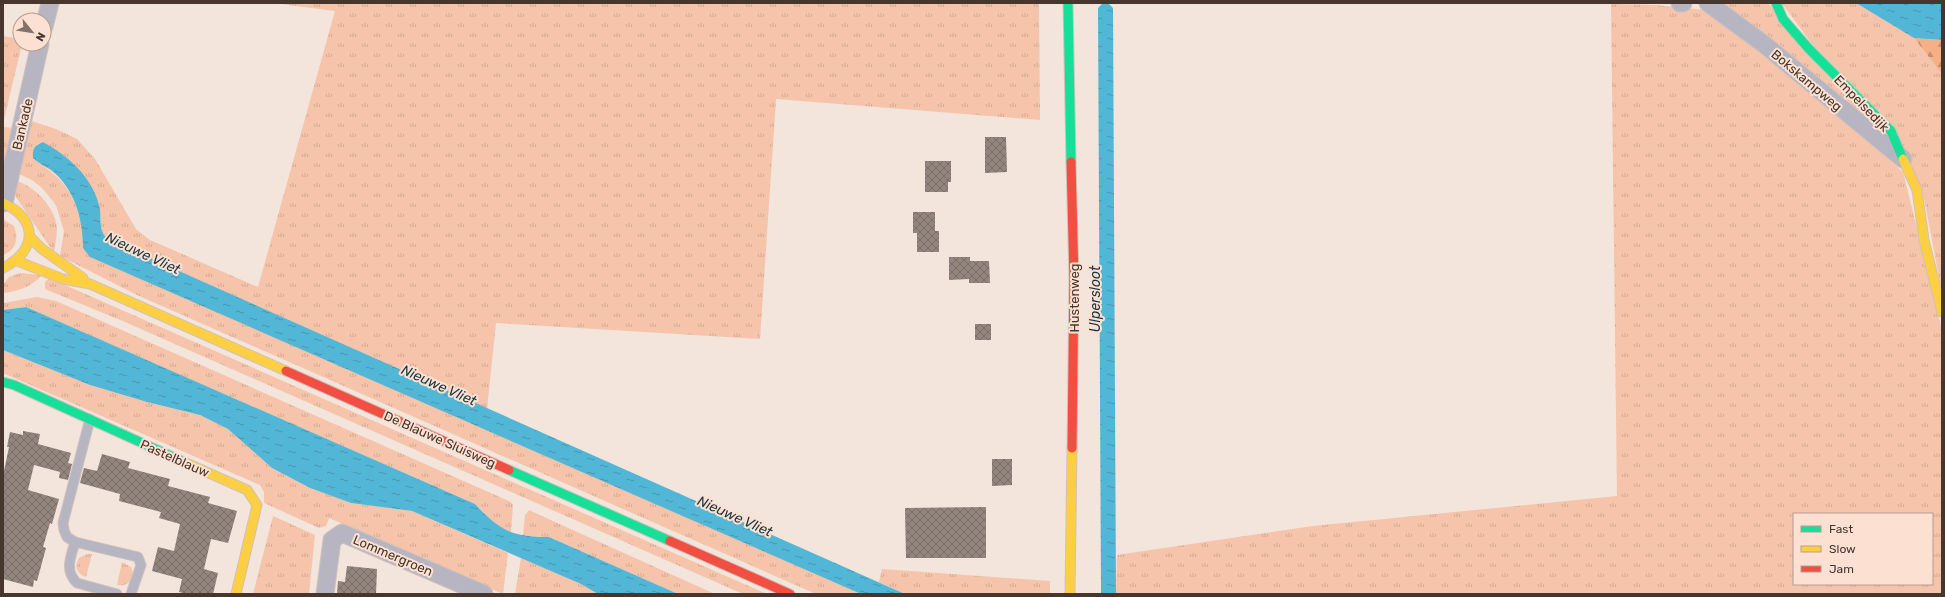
<svg xmlns="http://www.w3.org/2000/svg" width="1945" height="597" viewBox="0 0 1945 597" font-family="Rubik,sans-serif">
<style>
.grass{fill:url(#grass-tufts);fill-rule:evenodd}
.forest{fill:url(#forest-firs)}
.water{fill:url(#water-ripples)}
.building{fill:url(#building-cross-hatch)}
.lines{fill:none;stroke-linecap:round;stroke-linejoin:round}
.lane-casing{stroke:#cfc2bb;stroke-width:11}
.street-casing{stroke:#cfc2bb;stroke-width:19}
.fast-casing{stroke:#cfc2bb;stroke-width:11}
.slow-casing{stroke:#cfc2bb;stroke-width:11}
.jam-casing{stroke:#cfc2bb;stroke-width:11}
.lane{stroke:#b8b5c2;stroke-width:9}
.street{stroke:#b8b5c2;stroke-width:17}
.fast{stroke:#16e098;stroke-width:9}
.slow{stroke:#ffcf43;stroke-width:9}
.jam{stroke:#f24e42;stroke-width:9}
.labels{text-anchor:middle;stroke-width:4;stroke-linejoin:round;paint-order:stroke}
.street-label{font-size:13px;fill:#47362d;stroke:#fce1d3}
.water-label{font-size:14px;font-style:italic;fill:#1b3541;stroke:#fce1d3}
</style>
<defs>
<pattern id="grass-tufts" width="24" height="20" patternUnits="userSpaceOnUse"><rect width="24" height="20" fill="#f5c4aa"/><path d="M3 7l-1-3M5 7V3M7 7l1-3M15 17l-1-3M17 17v-4M19 17l1-3" fill="none" stroke="#d3a993"/></pattern>
<pattern id="forest-firs" width="22" height="20" patternUnits="userSpaceOnUse"><rect width="22" height="20" fill="#f6b087"/><path d="M5 1l3.5 6h-7zM16 11l3.5 6h-7z" fill="#c9906f"/></pattern>
<pattern id="water-ripples" width="26" height="14" patternUnits="userSpaceOnUse"><rect width="26" height="14" fill="#52b7d6"/><path d="M2 4q2-2 4 0t4 0M15 11q2-2 4 0t4 0" fill="none" stroke="#4696ae"/></pattern>
<pattern id="building-cross-hatch" width="8" height="8" patternUnits="userSpaceOnUse"><rect width="8" height="8" fill="#92857e"/><path d="M0 0l8 8M0 8l8-8" fill="none" stroke="#796e68"/></pattern>
</defs>
<rect width="100%" height="100%" fill="#f3e4dc"/>
<g class="grass">
<path d="M273,3H1039L1040,120L776,99L760,339L496,323L487,409L134,251L105,236C98,228 102,216 99,206C89,173 69,162 43,142L37,144L36,161C70,182 84,209 83,248L143,279L861,594H816L137,295L60,256L64,231L56,205L43,189L32,180L17,173L28,120L56,129L77,139L95,159L136,229L150,240L258,287L335,11Z"/>
<path d="M1715,3H1768L1884,135Z"/>
<path d="M1782,3H1856L1914,38L1942,74V293L1924,198Z"/>
<path d="M1611,4L1656,5L1705,10L1727,23L1862,135L1903,172L1942,330V594H1116L1117,555L1313,526L1617,496ZM1794,514H1932V584H1794Z"/>
<path d="M3,36L20,39V44H22L3,124Z"/>
<path d="M3,127L14,128L3,168Z"/>
<path d="M12,180C32,183 55,206 57,228C57,236 55,245 54,253L16,197Z"/>
<path d="M3,219L14,226C19,239 16,250 3,255Z"/>
<path d="M20,273L42,275C31,287 19,291 3,293V285L9,277Z"/>
<path d="M49,278L767,594H743L125,322L45,289V282Z"/>
<path d="M37,297L56,301L511,502L513,505L511,532L496,525L475,504C326,438 175,374 26,307L3,310L4,303Z"/>
<path d="M3,350L90,385L147,402L200,415L228,429L272,468L310,488L351,503L412,511L508,553L503,594L329,518L326,526L319,528L264,503V492L260,485L3,373Z"/>
<path d="M529,510L555,522L715,594H678L549,537L523,536L525,515Z"/>
<path d="M273,516L315,535L309,594H253Z"/>
<path d="M87,554H92L86,577C77,574 74,567 79,558Z"/>
<path d="M521,558L581,584L598,594H515Z"/>
<path d="M122,562L131,567C136,578 129,587 117,585Z"/>
<path d="M882,569L1050,581V594H905L879,582Z"/>
</g>
<path class="forest" d="M1914,38L1942,40V74Z"/>
<g class="water">
<path d="M1103,3H1108L1113,8L1116,594H1101V589L1098,8Z"/>
<path d="M1856,3H1942V40L1914,38Z"/>
<path d="M43,142C69,156 94,179 100,209C101,218 99,229 105,236L134,251L905,594H861L90,257L83,248C83,219 75,189 51,170C45,166 38,163 33,158C32,149 35,145 43,142Z"/>
<path d="M26,307L475,504C500,531 513,537 549,537L678,594H598L581,584L412,511L351,503L310,488L272,468L228,429L200,415L147,402L90,385L3,350V310Z"/>
</g>
<g class="building">
<path d="M985,137H1006L1007,172L985,173Z"/>
<path d="M925,161H951V182H948V192H925Z"/>
<path d="M913,212H935V231H939V252H917V233H913Z"/>
<path d="M949,257H970V261H989L990,283H969V279L949,280Z"/>
<rect x="975" y="324" width="16" height="16"/>
<path d="M23,431L40,434L38,444L71,453L68,463L72,464L68,480L59,478L60,472L34,465L28,490L59,499L52,524L50,523L43,547L46,548L37,581L34,580L33,587L3,579V476L9,447H7L10,432L23,435Z"/>
<path d="M102,454L130,462L128,468L170,479L168,486L210,497L208,503L237,511L228,543L211,539L204,569L218,573L213,594H187L179,592L182,579L152,571L158,547L174,551L180,524L159,518L161,512L119,501L120,494L80,483L84,468L97,471Z"/>
<path d="M992,459H1012V485L992,486Z"/>
<path d="M986,507V558H906L905,508Z"/>
<path d="M347,566L377,569L376,594H337L338,581L345,582Z"/>
</g>
<g class="lines">
<defs>
<g id="lane">
<path d="M90,419L63,523L64,530L67,537L75,542L138,557L141,565L131,594"/>
<path d="M75,542C71,556 64,571 77,583L117,594"/>
</g>
<g id="street">
<path d="M1680,3H1683"/>
<path d="M1708,3L1765,45L1903,159"/>
<path d="M44,27L50,3"/>
<path d="M4,203L40,44"/>
<path d="M325,594L332,540L342,533L484,594"/>
</g>
<g id="fast">
<path d="M1068,3L1071,162"/>
<path d="M1776,3L1783,19L1809,49L1891,131L1903,159"/>
<path d="M3,382L14,385L184,462"/>
<path d="M509,470L670,541"/>
</g>
<g id="slow">
<path d="M1903,159L1917,190L1924,240L1942,312"/>
<path d="M3,203C39,219 37,251 3,268"/>
<path d="M30,237L42,249L83,278"/>
<path d="M17,261L63,279L90,284L286,371"/>
<path d="M184,462L247,490L257,505L236,594"/>
<path d="M1070,594L1072,448"/>
</g>
<g id="jam">
<path d="M1071,162L1074,278L1072,448"/>
<path d="M286,371L509,470"/>
<path d="M670,541L790,594"/>
</g>
</defs>
<use href="#lane" class="lane-casing"/>
<use href="#street" class="street-casing"/>
<use href="#fast" class="fast-casing"/>
<use href="#slow" class="slow-casing"/>
<use href="#jam" class="jam-casing"/>
<use href="#lane" class="lane"/>
<use href="#street" class="street"/>
<use href="#fast" class="fast"/>
<use href="#slow" class="slow"/>
<use href="#jam" class="jam"/>
</g>
<g class="labels">
<g class="street-label">
<text transform="translate(1807 80) rotate(40)" y="5">Bokskampweg</text>
<text transform="translate(1862 103) rotate(46)" y="5">Empelsedijk</text>
<text transform="translate(22 124) rotate(-77)" y="5">Bankade</text>
<text transform="translate(1074 298) rotate(-90)" y="5">Hustenweg</text>
<text transform="translate(440 439) rotate(24)" y="5">De Blauwe Sluisweg</text>
<text transform="translate(175 458) rotate(24)" y="5">Pastelblauw</text>
<text transform="translate(393 555) rotate(23)" y="5">Lommergroen</text>
</g>
<g class="water-label">
<text transform="translate(143 253) rotate(25)" y="5">Nieuwe Vliet</text>
<text transform="translate(1095 299) rotate(-90)" y="5">Ulpersloot</text>
<text transform="translate(439 385) rotate(24)" y="5">Nieuwe Vliet</text>
<text transform="translate(735 516) rotate(24)" y="5">Nieuwe Vliet</text>
</g>
</g>
<rect width="1945" height="597" fill="none" stroke="#47362d" stroke-width="8"/>
<rect x="1793" y="513" width="140" height="72" fill="#fce1d3" stroke="#b49d91"/>
<rect x="1801" y="526" width="20" height="6" fill="#16e098" stroke="#b49d91"/>
<text x="1829" y="533" font-size="12" fill="#47362d">Fast</text>
<rect x="1801" y="546" width="20" height="6" fill="#ffcf43" stroke="#b49d91"/>
<text x="1829" y="553" font-size="12" fill="#47362d">Slow</text>
<rect x="1801" y="566" width="20" height="6" fill="#f24e42" stroke="#b49d91"/>
<text x="1829" y="573" font-size="12" fill="#47362d">Jam</text>
<g transform="translate(32 32) rotate(120)"><circle r="19" fill="#fce1d3" stroke="#b49d91"/>
<path d="M0-3L7 15L0 10L-7 15Z" fill="#83736a"/>
<text y="-6" font-size="11" font-weight="bold" text-anchor="middle" fill="#47362d">N</text>
</g>
</svg>
